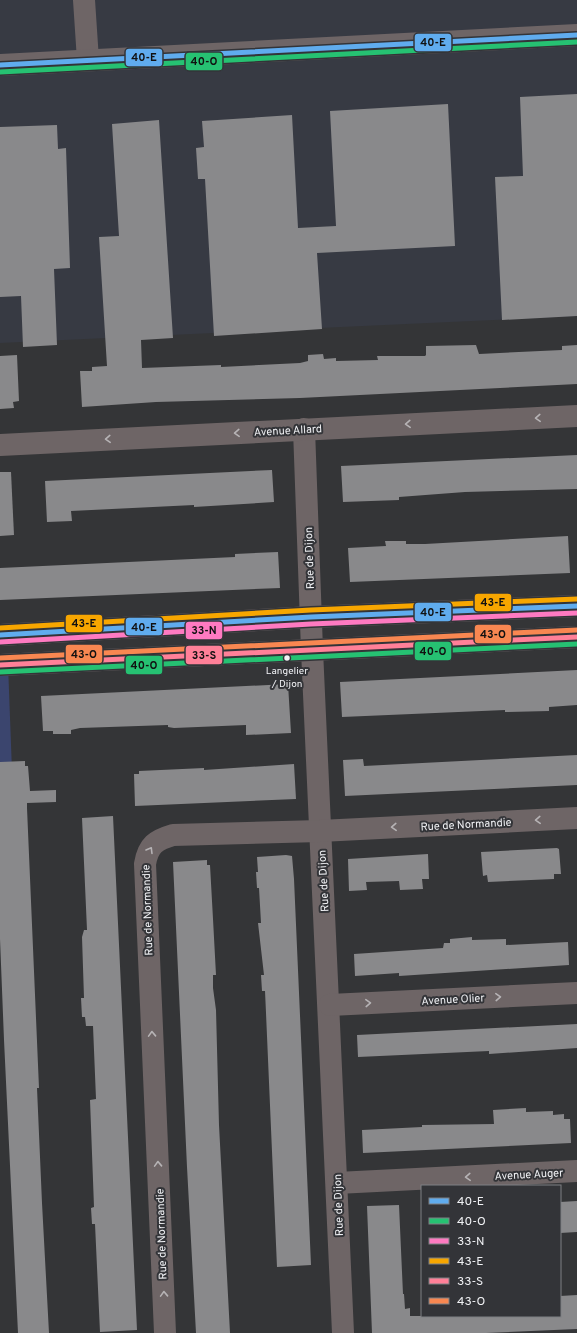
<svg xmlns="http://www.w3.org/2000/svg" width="577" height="1333" viewBox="0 0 577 1333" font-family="Overpass,sans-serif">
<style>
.built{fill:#373a43}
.green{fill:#3b456e}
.building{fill:#89898b}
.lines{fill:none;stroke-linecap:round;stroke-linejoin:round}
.minor{stroke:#6e6566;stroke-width:22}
.major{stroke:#796e6f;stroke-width:22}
.bus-1-casing{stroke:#333438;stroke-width:8}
.bus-2-casing{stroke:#333438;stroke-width:8}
.bus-3-casing{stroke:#333438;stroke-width:8}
.bus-4-casing{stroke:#333438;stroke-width:8}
.bus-5-casing{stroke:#333438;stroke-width:8}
.bus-6-casing{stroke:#333438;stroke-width:8}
.bus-1{stroke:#60acee;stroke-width:5}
.bus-2{stroke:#26c172;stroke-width:5}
.bus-3{stroke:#fe7ac1;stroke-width:5}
.bus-4{stroke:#f7a600;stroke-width:5}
.bus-5{stroke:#ff8098;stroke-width:5}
.bus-6{stroke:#f88751;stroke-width:5}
.oneway{stroke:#b6b3b5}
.bus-dot{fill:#f1f2f5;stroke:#333438;stroke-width:1.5}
.labels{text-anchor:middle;stroke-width:4;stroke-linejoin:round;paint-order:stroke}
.bus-label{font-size:10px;fill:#f1f2f5;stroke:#333438}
.street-label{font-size:11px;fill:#f1f2f5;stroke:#333438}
.line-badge{stroke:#333438;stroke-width:1.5}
.pale-badge-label{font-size:11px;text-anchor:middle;font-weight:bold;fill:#111}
</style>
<rect width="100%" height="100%" fill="#343537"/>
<path class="built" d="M0,0H577V316L0,343Z"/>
<path class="green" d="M8,664L12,771L0,772V665Z"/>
<g class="building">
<path d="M577,94V316L502,320L495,177L523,176L520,97Z"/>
<path d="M448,104L455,246L317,253L322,329L214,336L205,179H198L196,148L204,147L202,121L292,115L298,228L336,226L330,111Z"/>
<path d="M159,120L173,338L141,340L142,368L221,365V367L300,363L308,361V355L323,354L324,359L336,358V361L378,360L377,356H425L426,355V346L476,345L479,354L562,350V346L577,345V384L300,398L156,402L82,407L80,371H92V367L107,366L99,237L119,236L112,124Z"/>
<path d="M57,125L58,149L66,148L70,268L54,269L57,345L23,347L21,296L0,297V127Z"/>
<path d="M17,355L19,401L13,402L14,408L0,409V356Z"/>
<path d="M577,455V489L465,492L399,497V500L343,502L341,466Z"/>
<path d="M272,470L274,502L194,507V505L71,511L72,521L47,522L45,481Z"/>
<path d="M0,472H11L14,535L0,536Z"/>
<path d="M568,536L570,573L350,582L348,548L386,546L385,541H406V544H425Z"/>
<path d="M278,552L280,588L0,600V568L235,557V554Z"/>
<path d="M577,670V705L549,707V711L505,712V710L342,717L340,682Z"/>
<path d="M288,684L291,733L246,735V725L174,728L168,727V725L80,728L71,730V734H53V731H43L41,696Z"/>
<path d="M577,755V785L345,796L343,760L363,759L364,766Z"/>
<path d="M25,761V766H28L30,791L56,790V802L27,803V808L39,1088H37L42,1203L49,1333H18L4,1040L0,939V762Z"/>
<path d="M294,764L296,799L135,806L134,774H139V771L204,768V770Z"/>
<path d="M113,816L137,1330L100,1332L95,1224H92L91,1208L94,1207L90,1100L96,1099L93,1026H86L85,1017H82L81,998H84L82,937L84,930H87L82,818Z"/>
<path d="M557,848L559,849L561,874H554V879L488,882L487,875L483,876L481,852Z"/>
<path d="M428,854L429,879H422L423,889L400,890L399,881L366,882L367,890L349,891L348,859Z"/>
<path d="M286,855L292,856L294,879L311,1265L277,1267L266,1013L265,991H262L261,975H264L258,923H261L259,888H257L256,872H258L257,857Z"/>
<path d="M207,860V865H210L213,919L216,975H213V988L216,1010L219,1125L230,1333H196L187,1167L173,862Z"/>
<path d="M472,937V940L506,939V945L568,942L569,965L399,976V973L355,976L354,954L443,948L444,943H450V939Z"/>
<path d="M577,1024V1048L489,1054V1051L358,1057L357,1035Z"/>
<path d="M526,1108V1112L553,1111V1115L564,1114V1119H570L571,1143L363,1153L362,1130L422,1127V1125L494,1124L493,1110Z"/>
<path d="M577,1201V1232L560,1233V1202Z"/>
<path d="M399,1205L403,1294H404L405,1309L410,1308V1316H560V1296L577,1295V1329L486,1333H372L367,1206Z"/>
</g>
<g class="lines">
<g class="minor">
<path d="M84,0L88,60"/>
<path d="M0,65L577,35"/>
<path d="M304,429L312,650L343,1333"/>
<path d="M0,445L577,416"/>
<path d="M330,1005L577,993"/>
<path d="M337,1183L577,1171"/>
<path d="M165,1333L145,864C148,845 156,840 173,835L320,831L577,818"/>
</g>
<g class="major">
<path d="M0,635L311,617L577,606"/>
<path d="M0,665L577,637"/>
</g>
<defs>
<g id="bus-1">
<path d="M0,65L577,35"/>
<path d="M0,635L311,617L577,606"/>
</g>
<g id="bus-2">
<path d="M0,72L577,42"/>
<path d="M0,672L577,644"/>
</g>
<path id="bus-3" d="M0,642L311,624L577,613"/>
<path id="bus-4" d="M0,628L311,610L577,599"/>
<path id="bus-5" d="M0,665L577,637"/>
<path id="bus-6" d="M0,658L577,630"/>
</defs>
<use href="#bus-1" class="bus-1-casing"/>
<use href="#bus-2" class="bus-2-casing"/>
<use href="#bus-3" class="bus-3-casing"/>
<use href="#bus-4" class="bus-4-casing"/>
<use href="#bus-5" class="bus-5-casing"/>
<use href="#bus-6" class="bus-6-casing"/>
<use href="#bus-1" class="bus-1"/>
<use href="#bus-2" class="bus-2"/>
<use href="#bus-3" class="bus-3"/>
<use href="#bus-4" class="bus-4"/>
<use href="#bus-5" class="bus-5"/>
<use href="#bus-6" class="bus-6"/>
</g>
<defs><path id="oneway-chevron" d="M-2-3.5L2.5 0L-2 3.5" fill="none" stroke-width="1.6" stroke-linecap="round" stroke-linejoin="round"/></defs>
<g class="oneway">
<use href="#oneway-chevron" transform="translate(538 418) rotate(177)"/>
<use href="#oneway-chevron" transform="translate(408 424) rotate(177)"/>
<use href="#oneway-chevron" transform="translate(237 433) rotate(177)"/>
<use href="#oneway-chevron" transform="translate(108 439) rotate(177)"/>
<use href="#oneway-chevron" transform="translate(538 820) rotate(177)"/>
<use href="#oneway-chevron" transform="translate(394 827) rotate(177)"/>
<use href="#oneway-chevron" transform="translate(150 850) rotate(-59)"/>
<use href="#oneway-chevron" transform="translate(498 997) rotate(-3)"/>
<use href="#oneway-chevron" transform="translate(368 1003) rotate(-3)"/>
<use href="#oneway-chevron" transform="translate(152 1034) rotate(-92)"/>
<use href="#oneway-chevron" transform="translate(158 1164) rotate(-92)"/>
<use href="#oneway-chevron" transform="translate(468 1177) rotate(177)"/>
<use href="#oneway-chevron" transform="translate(164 1294) rotate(-92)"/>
</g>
<circle class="bus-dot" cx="287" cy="658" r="3.5"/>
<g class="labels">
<g class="bus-label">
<text x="287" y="674">Langelier<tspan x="287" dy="13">/ Dijon</tspan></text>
</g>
<g class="street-label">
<text transform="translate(288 430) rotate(-3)" y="4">Avenue Allard</text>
<text transform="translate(309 558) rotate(-92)" y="4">Rue de Dijon</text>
<text transform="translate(466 824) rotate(-3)" y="4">Rue de Normandie</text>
<text transform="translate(323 881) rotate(-93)" y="4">Rue de Dijon</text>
<text transform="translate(147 910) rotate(-92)" y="4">Rue de Normandie</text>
<text transform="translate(453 999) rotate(-3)" y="4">Avenue Olier</text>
<text transform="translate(529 1174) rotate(-3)" y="4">Avenue Auger</text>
<text transform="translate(338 1205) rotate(-92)" y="4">Rue de Dijon</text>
<text transform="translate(161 1234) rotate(-92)" y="4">Rue de Normandie</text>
</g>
</g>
<g class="line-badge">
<rect x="414" y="33" width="38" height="19" rx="4" fill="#60acee"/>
<rect x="125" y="48" width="38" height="19" rx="4" fill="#60acee"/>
<rect x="185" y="52" width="38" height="19" rx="4" fill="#26c172"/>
<rect x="474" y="593" width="38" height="19" rx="4" fill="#f7a600"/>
<rect x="414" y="602" width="38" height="20" rx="4" fill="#60acee"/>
<rect x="65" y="614" width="38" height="19" rx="4" fill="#f7a600"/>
<rect x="125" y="617" width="38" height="19" rx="4" fill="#60acee"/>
<rect x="185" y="621" width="38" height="19" rx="4" fill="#fe7ac1"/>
<rect x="474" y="624" width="38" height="20" rx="4" fill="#f88751"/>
<rect x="414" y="641" width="38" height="20" rx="4" fill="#26c172"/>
<rect x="65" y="644" width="38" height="20" rx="4" fill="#f88751"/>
<rect x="185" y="645" width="38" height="20" rx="4" fill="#ff8098"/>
<rect x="125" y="655" width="38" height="20" rx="4" fill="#26c172"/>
</g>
<g class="pale-badge-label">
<text x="433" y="46">40-E</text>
<text x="144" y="61">40-E</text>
<text x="204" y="65">40-O</text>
<text x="493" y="606">43-E</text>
<text x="433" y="616">40-E</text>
<text x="84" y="627">43-E</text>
<text x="144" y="631">40-E</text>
<text x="204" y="634">33-N</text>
<text x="493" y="638">43-O</text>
<text x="433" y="655">40-O</text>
<text x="84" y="658">43-O</text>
<text x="204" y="659">33-S</text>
<text x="144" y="669">40-O</text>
</g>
<rect x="421" y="1185" width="140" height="132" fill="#333438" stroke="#7f8084"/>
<rect x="429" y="1198" width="20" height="6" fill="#60acee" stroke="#7f8084"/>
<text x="457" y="1205" font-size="12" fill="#f1f2f5">40-E</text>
<rect x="429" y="1218" width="20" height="6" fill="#26c172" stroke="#7f8084"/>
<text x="457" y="1225" font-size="12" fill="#f1f2f5">40-O</text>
<rect x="429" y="1238" width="20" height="6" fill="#fe7ac1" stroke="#7f8084"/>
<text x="457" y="1245" font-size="12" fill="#f1f2f5">33-N</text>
<rect x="429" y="1258" width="20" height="6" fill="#f7a600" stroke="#7f8084"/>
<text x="457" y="1265" font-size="12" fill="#f1f2f5">43-E</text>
<rect x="429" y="1278" width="20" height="6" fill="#ff8098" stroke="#7f8084"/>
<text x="457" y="1285" font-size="12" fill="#f1f2f5">33-S</text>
<rect x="429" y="1298" width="20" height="6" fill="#f88751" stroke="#7f8084"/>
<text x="457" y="1305" font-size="12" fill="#f1f2f5">43-O</text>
</svg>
